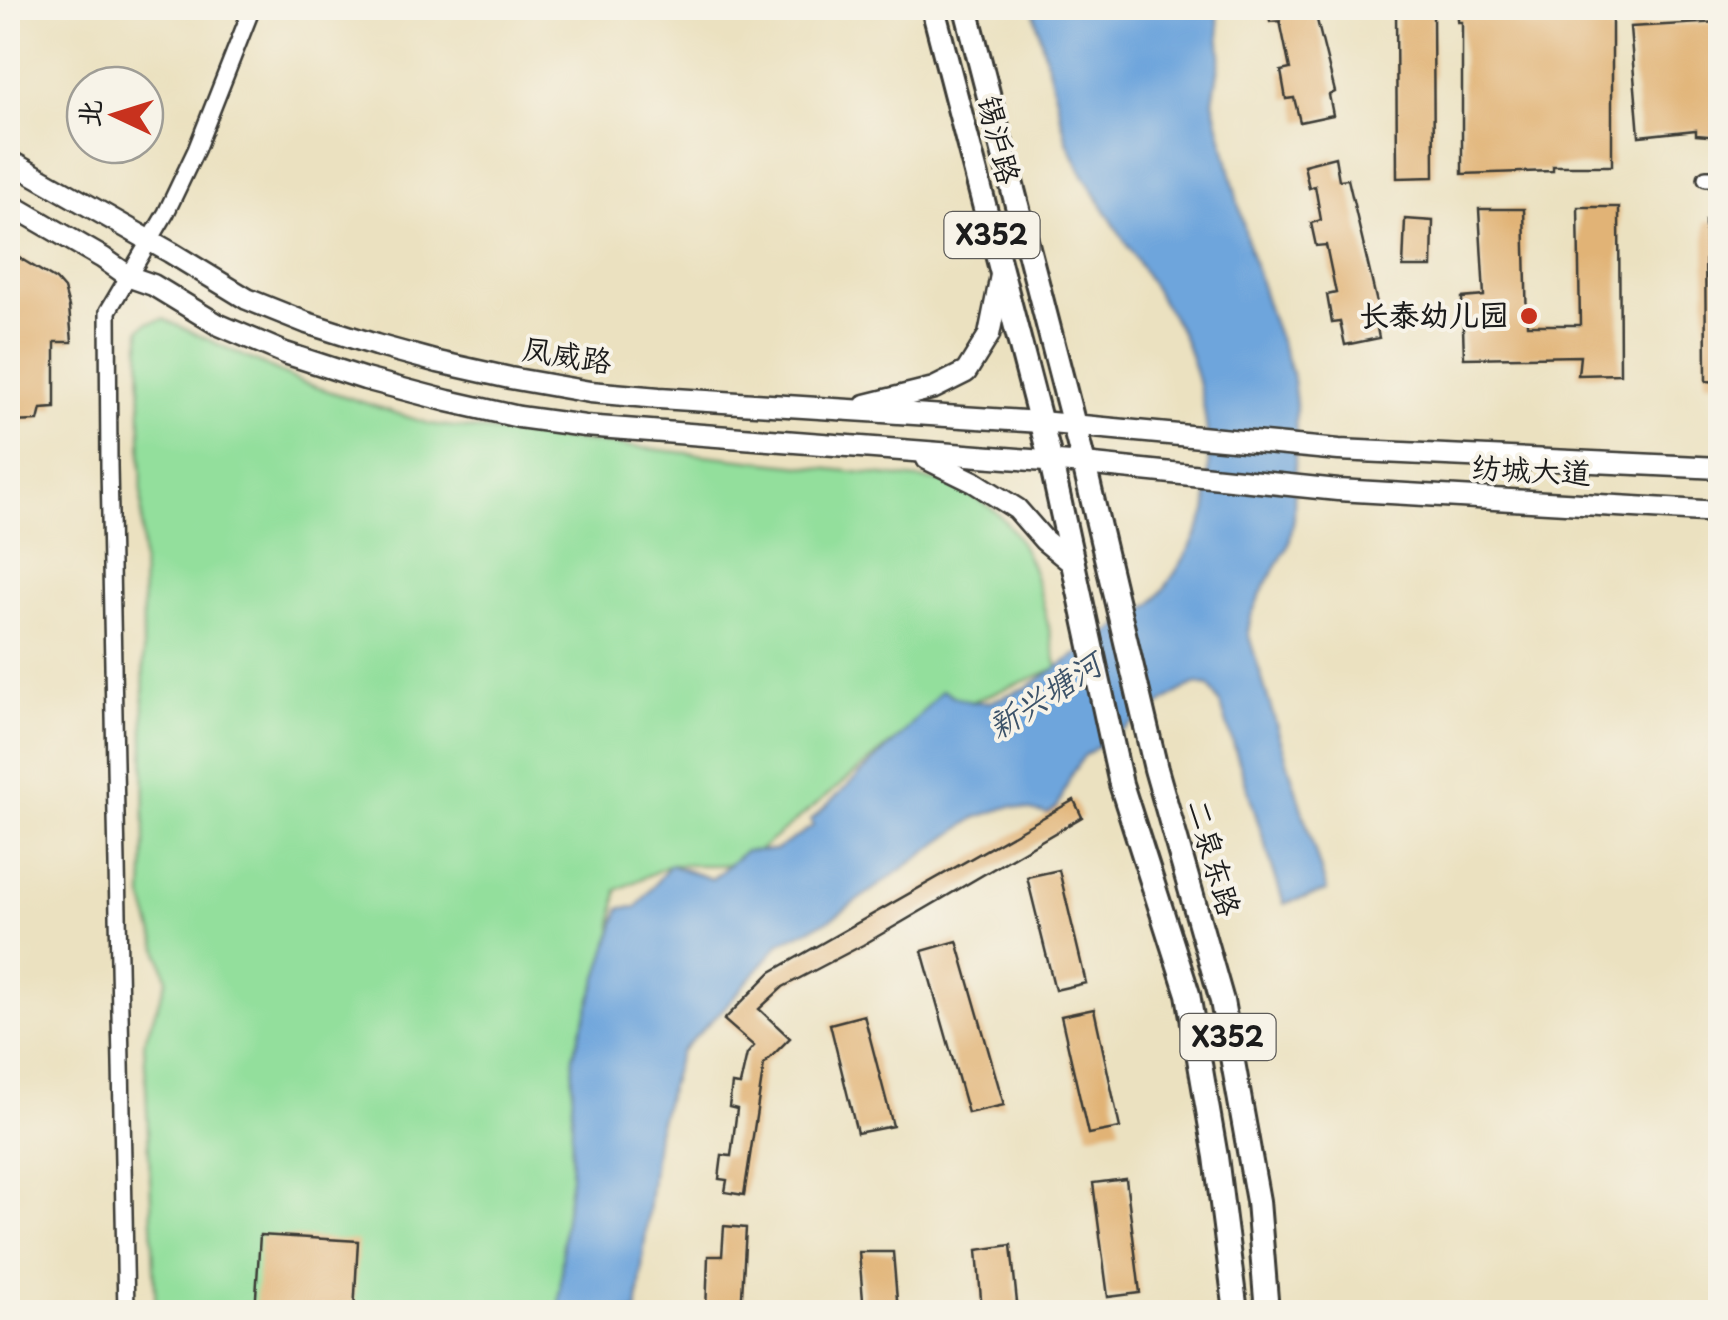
<svg xmlns="http://www.w3.org/2000/svg" width="1728" height="1320" viewBox="0 0 1728 1320" font-family="'Playpen Sans','LXGW WenKai TC',sans-serif">
<style>
.green{fill:#93df9c;stroke:#587e5c;stroke-width:2.5}
.water{fill:#6ea5dc;stroke:#45607c;stroke-width:2.5}
.building{fill:#e1b376}
.lines{fill:none;stroke-linecap:round;stroke-linejoin:round}
.minor-casing{stroke:#3b3a35;stroke-width:20}
.secondary-casing{stroke:#3b3a35;stroke-width:25}
.primary-casing{stroke:#3b3a35;stroke-width:28}
.minor{stroke:#fff;stroke-width:15}
.secondary{stroke:#fff;stroke-width:20}
.primary{stroke:#fff;stroke-width:22}
.poi-dot{fill:#c8321e;stroke:#f7f3e8;stroke-width:4}
.labels{text-anchor:middle;stroke-width:8;stroke-linejoin:round;paint-order:stroke}
.shield{fill:#f7f3e8;stroke:#5e5c59;stroke-width:2.5}
.shield-label{font-size:28px;font-weight:bold;fill:#1c1c1c}
.street-label{font-size:30px;fill:#1c1c1c;stroke:#f7f3e8}
.poi-label{font-size:30px;font-weight:bold;fill:#1c1c1c;stroke:#f7f3e8;text-anchor:end}
.water-label{font-size:32px;font-style:italic;fill:#3d5369;stroke:#f7f3e8}
</style>
<rect width="100%" height="100%" fill="#f7f3e8"/>
<filter id="ink" filterUnits="userSpaceOnUse"><feTurbulence type="fractalNoise" baseFrequency=".01" numOctaves="2"/><feDisplacementMap in="SourceGraphic" scale="20" xChannelSelector="R" yChannelSelector="G"/><feConvolveMatrix kernelMatrix="1 2 1 2 8 2 1 2 1" color-interpolation-filters="sRGB"/></filter>
<filter id="wash" filterUnits="userSpaceOnUse"><feTurbulence type="fractalNoise" baseFrequency=".0048" numOctaves="4" result="noise"/><feDisplacementMap in="SourceGraphic" scale="40" xChannelSelector="R" yChannelSelector="G"/><feGaussianBlur stdDeviation="2.25" result="paint"/><feColorMatrix in="noise" values="0 0 0 0 0 0 0 0 0 0 0 0 0 0 0 0 0 1.4 0 .05"/><feComposite in="paint" operator="in"/></filter>
<g filter="url(#wash)">
<rect width="100%" height="100%" fill="#ebe1c0"/>
<path class="green" d="M163,319L301,382L429,424L945,482C959,489 974,496 987,505C1037,540 1044,613 1058,668L971,702L902,735L741,865H670L617,890L566,1312H156L144,1042L167,979L143,897L145,844L140,329L147,323Z"/>
<path class="water" d="M1033,8H1217L1221,54L1213,101L1250,251L1271,317L1292,373L1296,403L1294,518L1289,544L1259,597L1250,619L1248,633L1327,891L1284,904L1221,705L1209,686L1197,684L1180,691L1084,756L1072,773L1058,806L1048,814L1011,806L975,818L831,919L780,943L730,1002L680,1052L657,1131L637,1312H559L564,1225L571,1176L573,1056L620,908L637,907L670,865L712,879L745,851L776,850L813,826L811,820L902,735L942,690L955,697L971,702H990L1028,687L1152,604C1171,582 1198,539 1206,511C1208,504 1207,495 1208,488C1211,434 1202,379 1180,330L1080,170L1067,141Z"/>
<g id="blocks">
<g class="building">
<path d="M1267,8H1314L1335,92L1329,95L1333,115L1300,122L1294,98L1286,99L1281,71L1290,69L1280,21L1270,22Z"/>
<path d="M1396,8H1433L1434,177L1397,178Z"/>
<path d="M1458,8H1612V166H1553V171L1462,174V22H1458Z"/>
<path d="M1720,22V137L1696,135V130L1639,136L1630,27Z"/>
<path d="M1335,157L1339,180L1348,179L1380,316L1375,318L1379,338L1345,345L1340,322L1332,323L1327,295L1336,293L1326,245L1316,246L1311,223L1321,220L1315,186L1309,188L1304,165Z"/>
<path d="M1578,207H1619L1620,374L1578,375L1580,356L1464,358L1462,298L1484,296L1479,209H1524L1527,325H1580Z"/>
<path d="M1405,219L1433,221L1432,267H1403Z"/>
<path d="M1705,221H1720V382L1706,381Z"/>
<path d="M8,251L56,280L64,289L69,307L72,342H55V408L41,409L38,421L8,422Z"/>
<path d="M1074,800L1082,817L863,945L783,987L759,1009L790,1038L764,1064L744,1195L725,1192L727,1180L719,1179L722,1155L731,1156L737,1109L729,1107L732,1084L740,1085L747,1054L754,1046L724,1020L771,972Z"/>
<path d="M1059,870L1086,983L1055,990L1027,877Z"/>
<path d="M957,941L1004,1105L968,1113L922,951Z"/>
<path d="M1094,1009L1120,1128L1088,1134L1061,1016Z"/>
<path d="M864,1015L893,1126L857,1133L830,1024Z"/>
<path d="M1126,1179L1140,1293L1108,1297L1093,1183Z"/>
<path d="M724,1226L746,1228L741,1312H706L708,1256H722Z"/>
<path d="M260,1235L358,1241L354,1312H255Z"/>
<path d="M1011,1245L1018,1312H982L977,1250Z"/>
<path d="M859,1252H893L898,1312H864Z"/>
</g>
</g>
</g>
<g filter="url(#ink)">
<use href="#blocks" fill-opacity="0" stroke="#3b3a35" stroke-width="2.5"/>
<g class="lines">
<defs>
<g id="minor">
<path d="M1706,178H1720"/>
<path d="M126,1312L109,466L108,311L166,213L196,150L252,8"/>
</g>
<g id="secondary">
<path d="M8,160L170,252L247,299L307,323L376,345L438,362L510,378L590,392L659,398L1040,422L1339,450L1720,468"/>
<path d="M8,203L103,258L130,277L153,285L217,324L285,353L365,379L448,401L519,417L585,426L1084,464L1338,490L1720,512"/>
<path d="M866,405L934,388L966,372L989,335L1001,275"/>
<path d="M927,459L974,482L1017,509L1044,540L1072,563"/>
</g>
<g id="primary">
<path d="M933,8L1051,462L1121,784L1188,994L1216,1157L1236,1312"/>
<path d="M966,8L1084,464L1156,769L1222,1001L1258,1201L1267,1312"/>
</g>
</defs>
<use href="#minor" class="minor-casing"/>
<use href="#secondary" class="secondary-casing"/>
<use href="#primary" class="primary-casing"/>
<use href="#minor" class="minor"/>
<use href="#secondary" class="secondary"/>
<use href="#primary" class="primary"/>
</g>
</g>
<circle class="poi-dot" cx="1529" cy="316" r="10"/>
<g class="labels">
<g class="shield">
<rect x="944.5" y="212" width="95" height="46" rx="8"/>
<rect x="1180.5" y="1014" width="95" height="46" rx="8"/>
</g>
<g class="shield-label">
<text x="992" y="245">X352</text>
<text x="1228" y="1047">X352</text>
</g>
<g class="street-label">
<text transform="translate(998 140) rotate(76)" y="10">锡沪路</text>
<text transform="translate(567 356) rotate(9)" y="10">凤威路</text>
<text transform="translate(1531 471) rotate(3)" y="10">纺城大道</text>
<text transform="translate(1213 858) rotate(74)" y="10">二泉东路</text>
</g>
<g class="poi-label">
<text x="1509" y="326">长泰幼儿园</text>
</g>
<g class="water-label">
<text transform="translate(1045 696) rotate(-33)" y="11">新兴塘河</text>
</g>
</g>
<rect width="1728" height="1320" fill="none" stroke="#f7f3e8" stroke-width="40"/>
<g transform="translate(115 115) rotate(274)"><circle r="48" fill="#f7f3e8" stroke="#9f9d96" stroke-width="2.5"/>
<path d="M0-8L18 38L0 25L-18 38Z" fill="#c8321e"/>
<text y="-15" font-size="28" font-weight="bold" text-anchor="middle" fill="#1c1c1c">北</text>
</g>
</svg>
